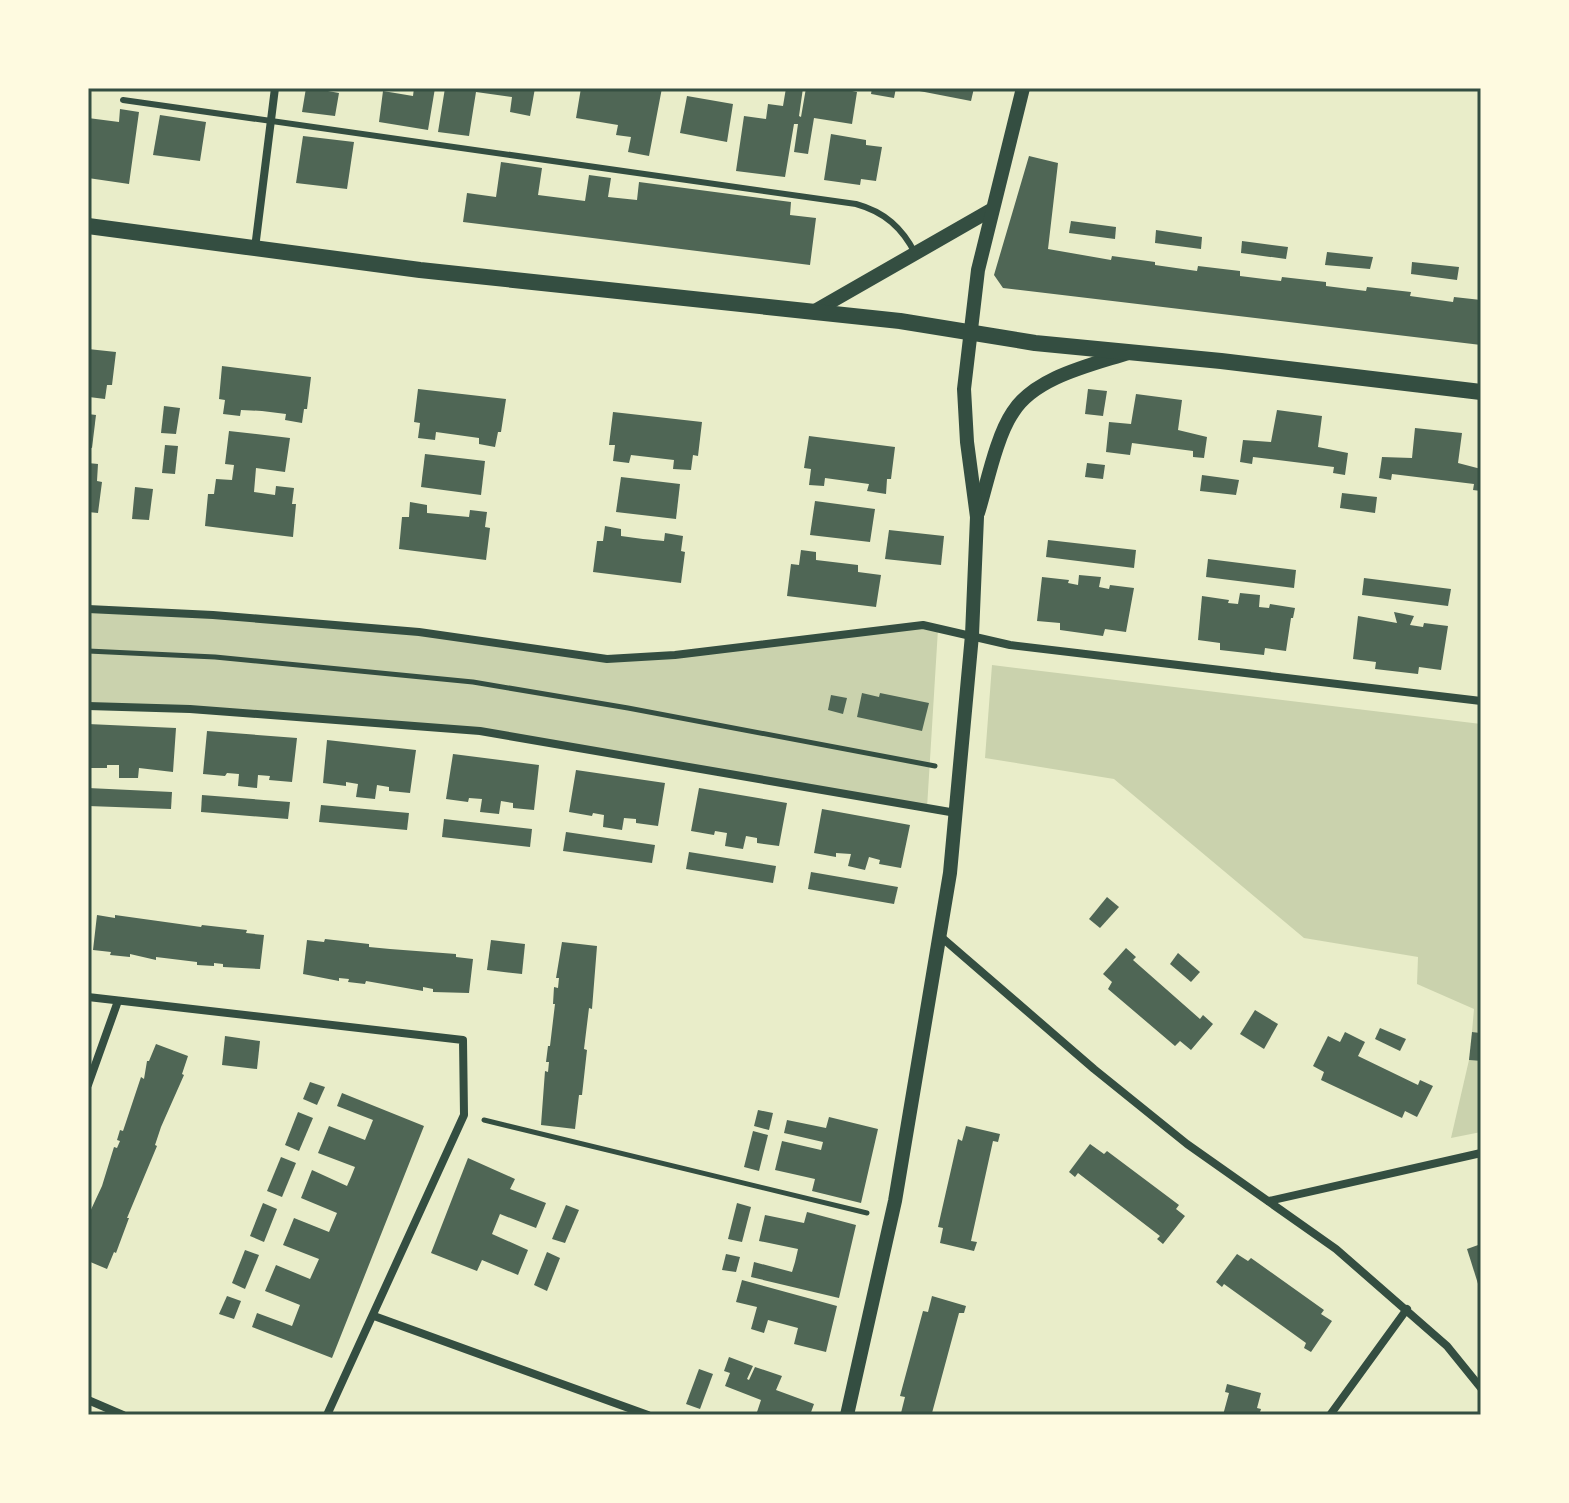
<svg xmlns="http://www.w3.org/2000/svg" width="1569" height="1503" viewBox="0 0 1569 1503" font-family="Raleway,sans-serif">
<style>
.green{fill:#cad2ad}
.building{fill:#4f6655}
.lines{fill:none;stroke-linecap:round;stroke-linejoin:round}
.path{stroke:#344e41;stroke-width:5}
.service{stroke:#344e41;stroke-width:6}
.minor{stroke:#344e41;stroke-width:8}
.tertiary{stroke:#344e41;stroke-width:14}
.secondary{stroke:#344e41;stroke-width:16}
.neatline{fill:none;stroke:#344e41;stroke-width:3}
</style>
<rect width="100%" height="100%" fill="#e9edc9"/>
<g class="green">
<path d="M88,608L419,632L607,659L923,625L938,629L927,808L480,731L88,706Z"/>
<path d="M992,665L1481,724V1033L1472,1032L1474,1009L1417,984L1418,957L1304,938L1114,779L985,758Z"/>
<path d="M1469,1060L1481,1061V1132L1451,1138Z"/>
</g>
<g class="building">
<path d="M306,88H328V91L339,93L335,116L302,112Z"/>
<path d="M414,88H435L428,130L379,122L383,91L413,96Z"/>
<path d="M445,88H535L530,116L510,112L512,97L476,92L469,136L438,132Z"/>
<path d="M581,88H662L649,156L628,152L631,137L616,135L618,125L576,118Z"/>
<path d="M786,88H803L799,116L801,117L806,88H838L857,92L852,124L814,118L808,154L794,152L798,124H794L785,177L736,171L744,116L766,119L768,104L783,106Z"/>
<path d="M872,88H896L894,98L871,94Z"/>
<path d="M904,88H974L971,101Z"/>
<path d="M687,96L733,104L727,142L680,133Z"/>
<path d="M120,109L139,112L129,184L88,178V118L119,122Z"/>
<path d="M160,115L206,122L200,161L153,155Z"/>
<path d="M831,134L866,140V145L882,147L876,181L861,179L860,185L824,180Z"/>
<path d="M303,136L354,142L347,189L296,183Z"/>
<path d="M1029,156L1058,163L1048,249L1111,260L1112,256L1155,262V265L1197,271L1198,266L1240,271V276L1281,281L1282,277L1326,282V286L1366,291L1367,287L1411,292L1410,296L1453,302L1454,297L1481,300V345L1003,288L994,275Z"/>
<path d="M501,162L542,168L538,195L585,201L589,175L611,178L608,197L637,200L639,182L791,202L790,215L816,218L810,265L463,222L467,193L496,197Z"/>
<path d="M1071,221L1116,227L1115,239L1069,233Z"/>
<path d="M1156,230L1202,237L1201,249L1155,243Z"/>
<path d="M1242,241L1288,247L1286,259L1241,253Z"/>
<path d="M1327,252L1373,257L1370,269L1325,265Z"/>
<path d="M1412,262L1459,267L1457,280L1411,274Z"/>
<path d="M88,349L116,352L112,385H107L105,399L89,397Z"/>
<path d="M222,366L311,377L307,409H304L302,423L285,420L286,414L262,411L241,410L240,416L223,414L225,400L219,399Z"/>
<path d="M418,389L506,399L501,432H498L495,447L479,444V438L436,432L435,440L418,438L420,423L414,422Z"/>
<path d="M1088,389L1107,391L1103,416L1085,414Z"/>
<path d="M1136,394L1182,400L1178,430L1207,437L1204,458L1193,457V451L1132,443L1130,455L1106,452L1109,422L1131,424Z"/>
<path d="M164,406L180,408L176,434L161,433Z"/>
<path d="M1277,410L1322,416L1318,447L1348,453L1345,475L1333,473L1334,467L1253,457L1252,464L1240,462L1243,440L1271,442Z"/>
<path d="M613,412L702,422L698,456L693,455L691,470L673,469L674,460L631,455L629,463L613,461L615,445H609Z"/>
<path d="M88,414L96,415L92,448L88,447Z"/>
<path d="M1415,428L1462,433L1458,463L1481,469V491L1473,490L1474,484L1392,474L1391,480L1379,478L1382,457L1412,458Z"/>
<path d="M229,431L290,438L285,472L256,468L254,492L275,495L276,486L294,488L292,504H296L293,537L205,526L208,494H214L216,479L232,480L234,465L225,464Z"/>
<path d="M809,436L895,447L891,479H887L886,494L867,491L869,484L825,478L824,486L809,485L811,469L804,468Z"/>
<path d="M165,445L178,446L175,474L162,473Z"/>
<path d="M425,454L485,461L481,495L421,487Z"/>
<path d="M88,463L98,464L97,481L102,482L98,513L88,512Z"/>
<path d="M1087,463L1105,465L1103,479L1085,477Z"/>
<path d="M1202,475L1239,480L1236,495L1200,491Z"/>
<path d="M621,477L680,484L676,519L616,512Z"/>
<path d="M135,487L153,489L149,520L132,519Z"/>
<path d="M1342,493L1377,497L1375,513L1340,508Z"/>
<path d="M815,501L875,509L870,542L810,535Z"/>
<path d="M410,502L427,505V513L469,517L470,510L487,512L485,527L490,528L486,560L399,549L402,517H409Z"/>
<path d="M605,526L621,529V536L643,539L664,541L665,533L683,536L681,551L685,552L681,583L593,572L597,541H603Z"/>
<path d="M889,530L944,536L941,565L885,559Z"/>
<path d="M1048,540L1136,550L1134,568L1046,557Z"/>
<path d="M801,550L816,552V560L858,565V572L881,575L876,607L787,596L791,564L799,565Z"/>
<path d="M1208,559L1296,570L1294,588L1206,577Z"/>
<path d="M1079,575L1101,577L1099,587L1109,589L1110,585L1134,588L1126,632L1105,629L1103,636L1060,630V623L1037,621L1042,577L1069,580L1068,583L1078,585Z"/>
<path d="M1364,578L1451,589L1448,606L1362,595Z"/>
<path d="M1240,593L1260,595L1259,607L1269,608L1270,604L1295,608L1293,618H1291L1286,651L1265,648L1264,655L1220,650V643L1198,640L1202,596L1229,600L1228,603L1238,604Z"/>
<path d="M1394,612L1414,616L1410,625L1423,627L1424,623L1448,626L1441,670L1419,667L1418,674L1375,669L1376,662L1353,659L1358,616L1397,623Z"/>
<path d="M862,693L879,697L880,693L929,703L922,731L857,717Z"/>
<path d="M831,695L847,698L843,714L828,710Z"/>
<path d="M88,724L176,728L173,772L139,768L138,778H119V765H107V768H88Z"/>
<path d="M207,731L297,738L292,782L269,780L270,776L258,775L257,788L238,786L239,774L227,773L225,776L203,774Z"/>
<path d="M327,740L416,750L410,793L389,791V787L377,785L375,799L356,797L358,784L346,782V786L323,783Z"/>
<path d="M453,754L539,765L534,810L513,808V803L501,801L499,814L480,812L482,799L469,798L468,802L446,799Z"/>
<path d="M576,770L665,783L658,826L636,823V819L624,818L622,830L603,827L604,815L593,813L592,816L569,812Z"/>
<path d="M88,788L172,792L171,809L88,806Z"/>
<path d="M699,788L787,803L779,846L757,843V838L746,836L743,849L725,846L727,833L715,831L714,835L691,831Z"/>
<path d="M202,795L290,802L288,819L201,812Z"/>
<path d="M321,805L409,813L407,830L319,822Z"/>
<path d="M822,809L910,825L901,868L879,864L880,860L869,857L865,870L848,866L851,854L836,853V857L814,853Z"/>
<path d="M444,819L532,829L530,847L442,837Z"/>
<path d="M566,832L655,845L652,863L563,851Z"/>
<path d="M689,852L776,866L773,883L686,869Z"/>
<path d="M811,872L898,887L894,904L808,889Z"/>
<path d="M1107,897L1119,907L1100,928L1089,919Z"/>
<path d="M97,915L115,918V915L201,927L202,925L247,930L246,933L264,935L260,969L223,967V964L214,963V966L197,965V962L156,957V960L130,954V957L110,955L111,952L93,950Z"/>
<path d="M325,939L369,944V947L390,949L456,954V957L473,959L469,993L433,992V989L423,987V991L366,981L365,984L348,982L349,979L339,978V981L303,974L307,940L324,942Z"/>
<path d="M491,940L525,944L522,974L487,970Z"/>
<path d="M562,942L597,946L592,1009L589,1008L584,1049L587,1050L582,1095H579L575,1129L541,1125L545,1071L548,1072L549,1062H546L548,1046H550L555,1004H553L554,987L558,988L559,978H556Z"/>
<path d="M1126,948L1136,957L1133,960L1200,1019L1203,1015L1213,1024L1191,1050L1180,1041L1175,1046L1108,989L1112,982L1103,974Z"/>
<path d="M1178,953L1200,972L1191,982L1170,964Z"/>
<path d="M1255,1010L1278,1024L1264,1049L1240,1034Z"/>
<path d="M1380,1028L1406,1039L1400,1051L1375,1039Z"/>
<path d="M1345,1032L1365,1042L1358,1056L1418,1085L1420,1080L1433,1086L1417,1117L1405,1111L1402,1118L1321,1080L1324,1072L1313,1066L1328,1036L1340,1042Z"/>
<path d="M1472,1032L1481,1033V1061L1469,1060Z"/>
<path d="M225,1036L260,1041L257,1069L222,1065Z"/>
<path d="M156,1044L188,1056L182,1074L184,1075L161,1127L155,1145L157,1146L127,1218H129L116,1253L114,1252L107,1269L88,1261V1216L102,1186L114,1147L117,1148L120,1141L117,1140L120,1130L123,1131L141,1077L144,1079L147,1061H149Z"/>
<path d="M310,1082L325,1087L317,1105L303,1099Z"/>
<path d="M342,1093L424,1126L332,1358L252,1327L257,1313L292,1326L300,1305L265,1291L276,1265L310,1279L319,1259L283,1245L288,1233L294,1218L329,1232L337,1213L301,1198L312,1170L347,1186L351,1177L355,1167L318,1153L329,1126L365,1140L373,1120L337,1106Z"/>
<path d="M758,1110L773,1113L769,1130L754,1126Z"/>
<path d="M298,1112L313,1118L299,1151L285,1145Z"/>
<path d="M829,1117L878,1129L861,1203L812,1191L815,1179L775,1170L782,1141L821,1150L823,1142L784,1133L787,1120L826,1128Z"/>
<path d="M966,1126L1000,1134L998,1142L993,1141L971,1241L977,1242L974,1251L940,1243L943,1228L938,1227L958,1139L962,1141Z"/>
<path d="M753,1131L768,1135L759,1171L744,1167Z"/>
<path d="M1090,1144L1104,1154L1107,1151L1179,1205L1176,1209L1185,1216L1163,1244L1157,1239L1160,1236L1078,1173L1075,1177L1069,1172Z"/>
<path d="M281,1157L296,1163L282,1197L267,1191Z"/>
<path d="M468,1158L515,1179L510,1189L546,1203L536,1228L500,1214L492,1234L528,1250L518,1275L482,1260L477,1271L431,1253Z"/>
<path d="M263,1203L277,1209L264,1242L250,1236Z"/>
<path d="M737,1203L751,1207L742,1242L728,1239Z"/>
<path d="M566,1205L579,1210L565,1243L552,1239Z"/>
<path d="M807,1212L856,1225L839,1298L751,1277L754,1262L792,1272L795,1262L798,1249L759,1241L765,1215L804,1223Z"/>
<path d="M1481,1244V1290H1480L1467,1249Z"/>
<path d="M245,1250L259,1255L245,1289L232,1283Z"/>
<path d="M547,1252L560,1258L547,1291L534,1285Z"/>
<path d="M726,1254L740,1257L736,1272L722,1270Z"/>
<path d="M1237,1254L1248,1261L1251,1258L1324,1310L1321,1314L1332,1321L1311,1352L1304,1348L1306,1343L1224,1284L1222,1287L1216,1282Z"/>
<path d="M742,1280L837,1306L826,1352L794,1344L798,1328L768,1320L764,1333L751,1329L757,1307L736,1302Z"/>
<path d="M227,1296L241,1301L234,1319L219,1314Z"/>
<path d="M932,1296L966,1306L964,1313H959L932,1413L937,1415H908L901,1413L905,1397L900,1396L923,1311L928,1312Z"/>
<path d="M729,1357L753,1366L747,1379L749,1380L755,1367L782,1376L776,1390L814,1404L810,1415H756L761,1400L725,1386L730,1373L724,1371Z"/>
<path d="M699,1369L713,1374L700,1409L686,1404Z"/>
<path d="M1227,1384L1261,1393L1257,1408L1261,1409L1259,1415H1223L1229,1393L1225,1392Z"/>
</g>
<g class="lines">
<g class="path">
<path d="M88,651L215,657L473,682L628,708L935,766"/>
<path d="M484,1120L867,1213"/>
</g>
<path class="service" d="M123,100L856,204C885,212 902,228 915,253"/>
<g class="minor">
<path d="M255,248L275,88"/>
<path d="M88,609L213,615L419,632L607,659L675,655L923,625L1010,645L1481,701"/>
<path d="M88,706L190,709L480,731L956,813"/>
<path d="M940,936L1094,1069L1187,1144L1336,1249L1447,1346L1481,1388"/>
<path d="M88,997L463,1040L464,1115L327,1415"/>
<path d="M88,1085L118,1001"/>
<path d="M1269,1201L1481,1153"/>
<path d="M374,1316L648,1415"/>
<path d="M88,1400L123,1415"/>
<path d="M1330,1415L1407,1309"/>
</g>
<g class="tertiary">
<path d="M813,312L991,210"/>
<path d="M978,513C987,484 996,437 1013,412C1035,377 1091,365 1128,353"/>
<path d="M847,1415L895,1201L950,873L972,635L977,517L967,442L964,389L978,270L1023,88"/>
</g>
<path class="secondary" d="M88,226L420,270L900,321L1035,343L1221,361L1481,392"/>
</g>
<rect width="1569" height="1503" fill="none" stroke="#fefae0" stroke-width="180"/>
<rect x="90" y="90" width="1389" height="1323" class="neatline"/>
</svg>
